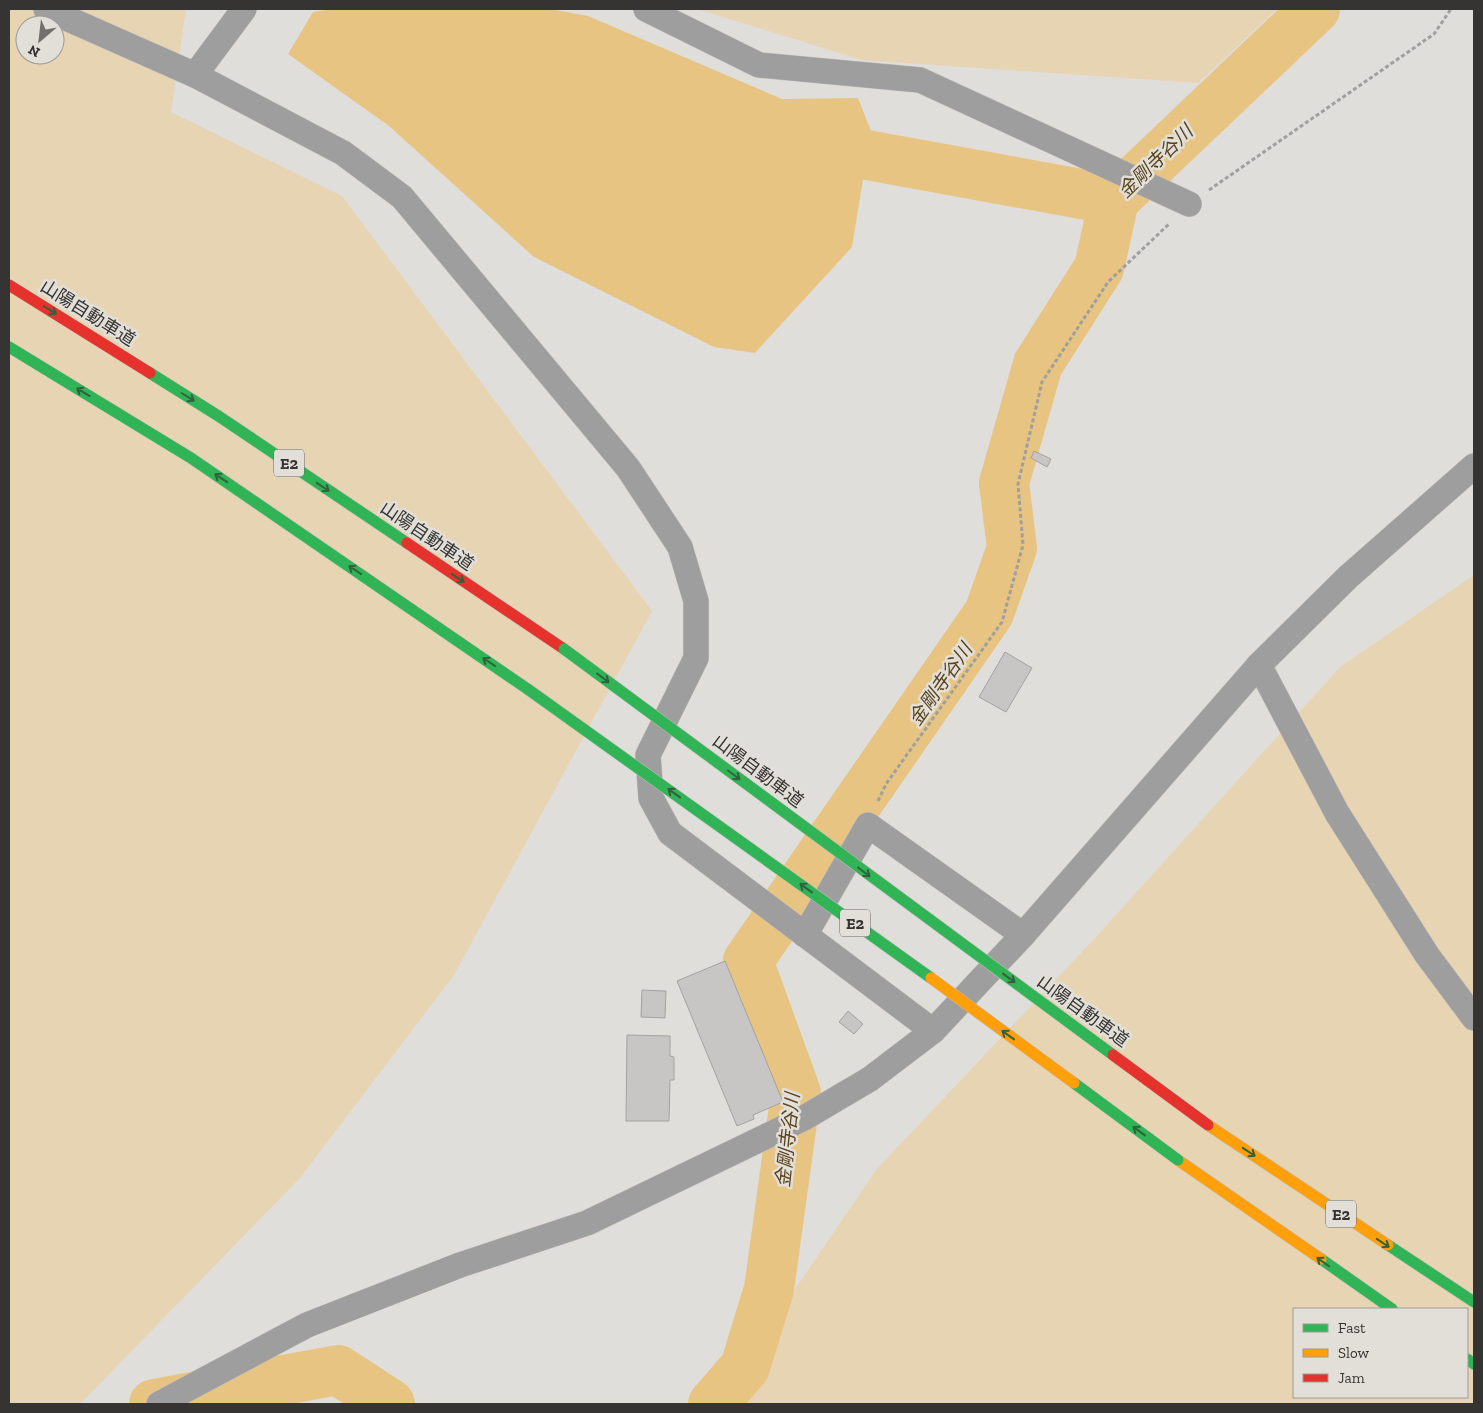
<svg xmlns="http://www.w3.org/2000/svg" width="1483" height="1413" viewBox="0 0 1483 1413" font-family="'Zilla Slab','Noto Sans JP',serif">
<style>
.green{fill:#e7d4b3;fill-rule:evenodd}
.water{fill:#e8c482}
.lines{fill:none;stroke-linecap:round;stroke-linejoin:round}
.river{stroke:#e8c482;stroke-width:50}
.building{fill:#c8c6c4;stroke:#a3a2a0}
.street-casing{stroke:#bdbcba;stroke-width:26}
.fast-casing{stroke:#bdbcba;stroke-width:12}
.slow-casing{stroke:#bdbcba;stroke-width:12}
.jam-casing{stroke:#bdbcba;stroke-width:12}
.path{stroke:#9f9f9f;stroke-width:3;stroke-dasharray:4 2.5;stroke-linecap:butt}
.street{stroke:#9f9e9e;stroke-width:25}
.fast{stroke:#30b455;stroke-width:11}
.slow{stroke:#ff9f0a;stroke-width:11}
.jam{stroke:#e5322d;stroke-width:11}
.fast-bridge-casing{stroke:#bdbcba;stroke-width:12;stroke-linecap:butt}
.slow-bridge-casing{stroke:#bdbcba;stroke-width:12;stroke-linecap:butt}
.jam-bridge-casing{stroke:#bdbcba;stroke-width:12;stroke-linecap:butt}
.fast-bridge{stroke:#30b455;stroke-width:11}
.slow-bridge{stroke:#ff9f0a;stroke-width:11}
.jam-bridge{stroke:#e5322d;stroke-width:11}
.oneway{stroke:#33613e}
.labels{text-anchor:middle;stroke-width:5;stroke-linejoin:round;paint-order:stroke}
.shield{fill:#e2dfd9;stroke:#696764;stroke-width:1}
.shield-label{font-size:16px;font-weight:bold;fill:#353432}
.street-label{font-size:18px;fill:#353432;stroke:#e2dfd9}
.water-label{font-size:19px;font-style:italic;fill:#59431d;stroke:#e2dfd9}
</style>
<rect width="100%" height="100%" fill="#e0dedb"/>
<g class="green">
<path d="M9,9H186L171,112L342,196L652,611L454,975L300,1178L80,1404H9ZM25,25H55V55H25Z"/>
<path d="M697,9H1277L1198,83L862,60Z"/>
<path d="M1474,575V1404H717L876,1170L1096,937L1340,667ZM1294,1309H1467V1397H1294Z"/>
</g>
<path class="water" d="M332,9H550L588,16L782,99L858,98L871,131L852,247L755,353L714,347L534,257L389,126L288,54L313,12Z"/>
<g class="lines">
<g class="river">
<path d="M867,155L1114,200"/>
<path d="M154,1404L338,1370L390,1404"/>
<path d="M713,1404L745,1367L769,1289L796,1093L748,961L989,613L1012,548L1004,483L1038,364L1099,268L1114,200L1315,9"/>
</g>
</g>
<g class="building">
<path d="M1034,451L1051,459L1047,467L1031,458Z"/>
<path d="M1005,652L1032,668L1006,712L979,697Z"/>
<path d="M725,961L783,1102L753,1115L754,1119L737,1126L677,981Z"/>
<path d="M642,990L666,991L665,1018L641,1017Z"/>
<path d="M848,1011L863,1024L854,1034L839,1022Z"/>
<path d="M627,1035L670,1036V1056L674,1057V1080H670L669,1121H626Z"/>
</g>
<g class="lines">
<defs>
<g id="street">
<path d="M46,9L195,75L343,153L402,197L628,468L680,547L696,601V658L648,755L651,798L670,833L933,1031"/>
<path d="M646,9L759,65L920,80L1189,204"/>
<path d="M195,75L244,9"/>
<path d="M1259,665L1337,813L1427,955L1474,1018"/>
<path d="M805,935L868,825L1023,935"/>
<path d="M159,1404L307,1325L460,1265L587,1223L804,1118L870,1079L933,1031L1023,935L1259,665L1348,577L1474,466"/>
</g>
<g id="fast">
<path d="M9,347L191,458L529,690"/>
<path d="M150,373L220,417L407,543"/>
<path d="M1388,1245L1474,1302"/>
<path d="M1321,1259L1392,1309"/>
<path d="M1467,1359L1474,1364"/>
</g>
<g id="slow">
<path d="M1208,1125L1388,1245"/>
<path d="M1178,1160L1321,1259"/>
</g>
<g id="jam">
<path d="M9,285L150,373"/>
<path d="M407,543L564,649"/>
</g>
</defs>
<use href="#street" class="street-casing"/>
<use href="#fast" class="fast-casing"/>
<use href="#slow" class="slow-casing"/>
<use href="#jam" class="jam-casing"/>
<g class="path">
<path d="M1209,190L1434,34L1451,9"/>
<path d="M878,801L886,784L1002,622L1023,545L1018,484L1042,382L1108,282L1170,223"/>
</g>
<use href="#street" class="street"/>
<use href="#fast" class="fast"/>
<use href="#slow" class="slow"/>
<use href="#jam" class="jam"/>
<defs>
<g id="fast-bridge">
<path d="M564,649L1113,1055"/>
<path d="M529,690L931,978"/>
<path d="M1074,1083L1178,1160"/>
</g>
<path id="slow-bridge" d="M931,978L1074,1083"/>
<path id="jam-bridge" d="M1113,1055L1208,1125"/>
</defs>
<use href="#fast-bridge" class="fast-bridge-casing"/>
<use href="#slow-bridge" class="slow-bridge-casing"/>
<use href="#jam-bridge" class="jam-bridge-casing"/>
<use href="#fast-bridge" class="fast-bridge"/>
<use href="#slow-bridge" class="slow-bridge"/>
<use href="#jam-bridge" class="jam-bridge"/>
</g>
<defs><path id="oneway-shaft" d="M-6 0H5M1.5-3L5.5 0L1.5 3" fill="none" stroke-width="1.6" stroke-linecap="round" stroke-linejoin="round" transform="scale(1.25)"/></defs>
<g class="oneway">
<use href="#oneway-shaft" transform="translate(50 310) rotate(32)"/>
<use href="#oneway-shaft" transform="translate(83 392) rotate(-149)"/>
<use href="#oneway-shaft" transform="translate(188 397) rotate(32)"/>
<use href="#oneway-shaft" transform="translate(221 478) rotate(-146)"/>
<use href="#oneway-shaft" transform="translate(323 487) rotate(34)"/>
<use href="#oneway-shaft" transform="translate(355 570) rotate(-146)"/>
<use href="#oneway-shaft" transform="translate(458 578) rotate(34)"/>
<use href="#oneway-shaft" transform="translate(489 662) rotate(-146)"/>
<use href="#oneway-shaft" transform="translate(603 678) rotate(37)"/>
<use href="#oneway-shaft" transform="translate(734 775) rotate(37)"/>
<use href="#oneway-shaft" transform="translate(674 793) rotate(-144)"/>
<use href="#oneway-shaft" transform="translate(864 872) rotate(37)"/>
<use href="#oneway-shaft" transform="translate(806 888) rotate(-144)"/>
<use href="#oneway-shaft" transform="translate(1009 978) rotate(36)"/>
<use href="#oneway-shaft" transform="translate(1008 1035) rotate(-144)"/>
<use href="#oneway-shaft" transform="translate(1139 1131) rotate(-144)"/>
<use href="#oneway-shaft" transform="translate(1249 1152) rotate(34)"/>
<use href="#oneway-shaft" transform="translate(1383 1243) rotate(34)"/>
<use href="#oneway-shaft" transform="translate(1323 1262) rotate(-145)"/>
</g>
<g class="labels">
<g class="shield">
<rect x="274" y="449.5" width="30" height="27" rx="4"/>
<rect x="840" y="909.5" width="30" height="27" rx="4"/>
<rect x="1326" y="1200.5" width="30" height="27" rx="4"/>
</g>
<g class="shield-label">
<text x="289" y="469">E2</text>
<text x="855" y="929">E2</text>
<text x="1341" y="1220">E2</text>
</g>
<g class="street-label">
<text transform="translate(88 313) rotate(32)" y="6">山陽自動車道</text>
<text transform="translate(427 536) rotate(34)" y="6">山陽自動車道</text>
<text transform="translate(758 771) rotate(37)" y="6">山陽自動車道</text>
<text transform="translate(1083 1011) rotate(36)" y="6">山陽自動車道</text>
</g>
<g class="water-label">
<text transform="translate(1155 161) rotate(-44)" y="7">金剛寺谷川</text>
<text transform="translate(940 684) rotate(-55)" y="7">金剛寺谷川</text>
<text transform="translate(787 1140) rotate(-84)" y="7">金剛寺谷川</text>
</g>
</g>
<rect width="1483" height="1413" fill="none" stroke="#353432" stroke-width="20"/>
<rect x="1293" y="1308" width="175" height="90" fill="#e2dfd9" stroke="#9d9b96"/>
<rect x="1303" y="1324" width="25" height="8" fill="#30b455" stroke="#9d9b96"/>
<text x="1338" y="1333" font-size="15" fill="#353432">Fast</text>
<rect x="1303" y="1349" width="25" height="8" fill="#ff9f0a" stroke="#9d9b96"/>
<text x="1338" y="1358" font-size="15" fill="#353432">Slow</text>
<rect x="1303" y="1374" width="25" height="8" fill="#e5322d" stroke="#9d9b96"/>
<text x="1338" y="1383" font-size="15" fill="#353432">Jam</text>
<g transform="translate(40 40) rotate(208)"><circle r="24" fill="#e2dfd9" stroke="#9d9b96"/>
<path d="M0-4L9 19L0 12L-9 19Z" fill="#71706d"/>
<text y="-8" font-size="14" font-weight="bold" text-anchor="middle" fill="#353432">N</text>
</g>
</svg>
